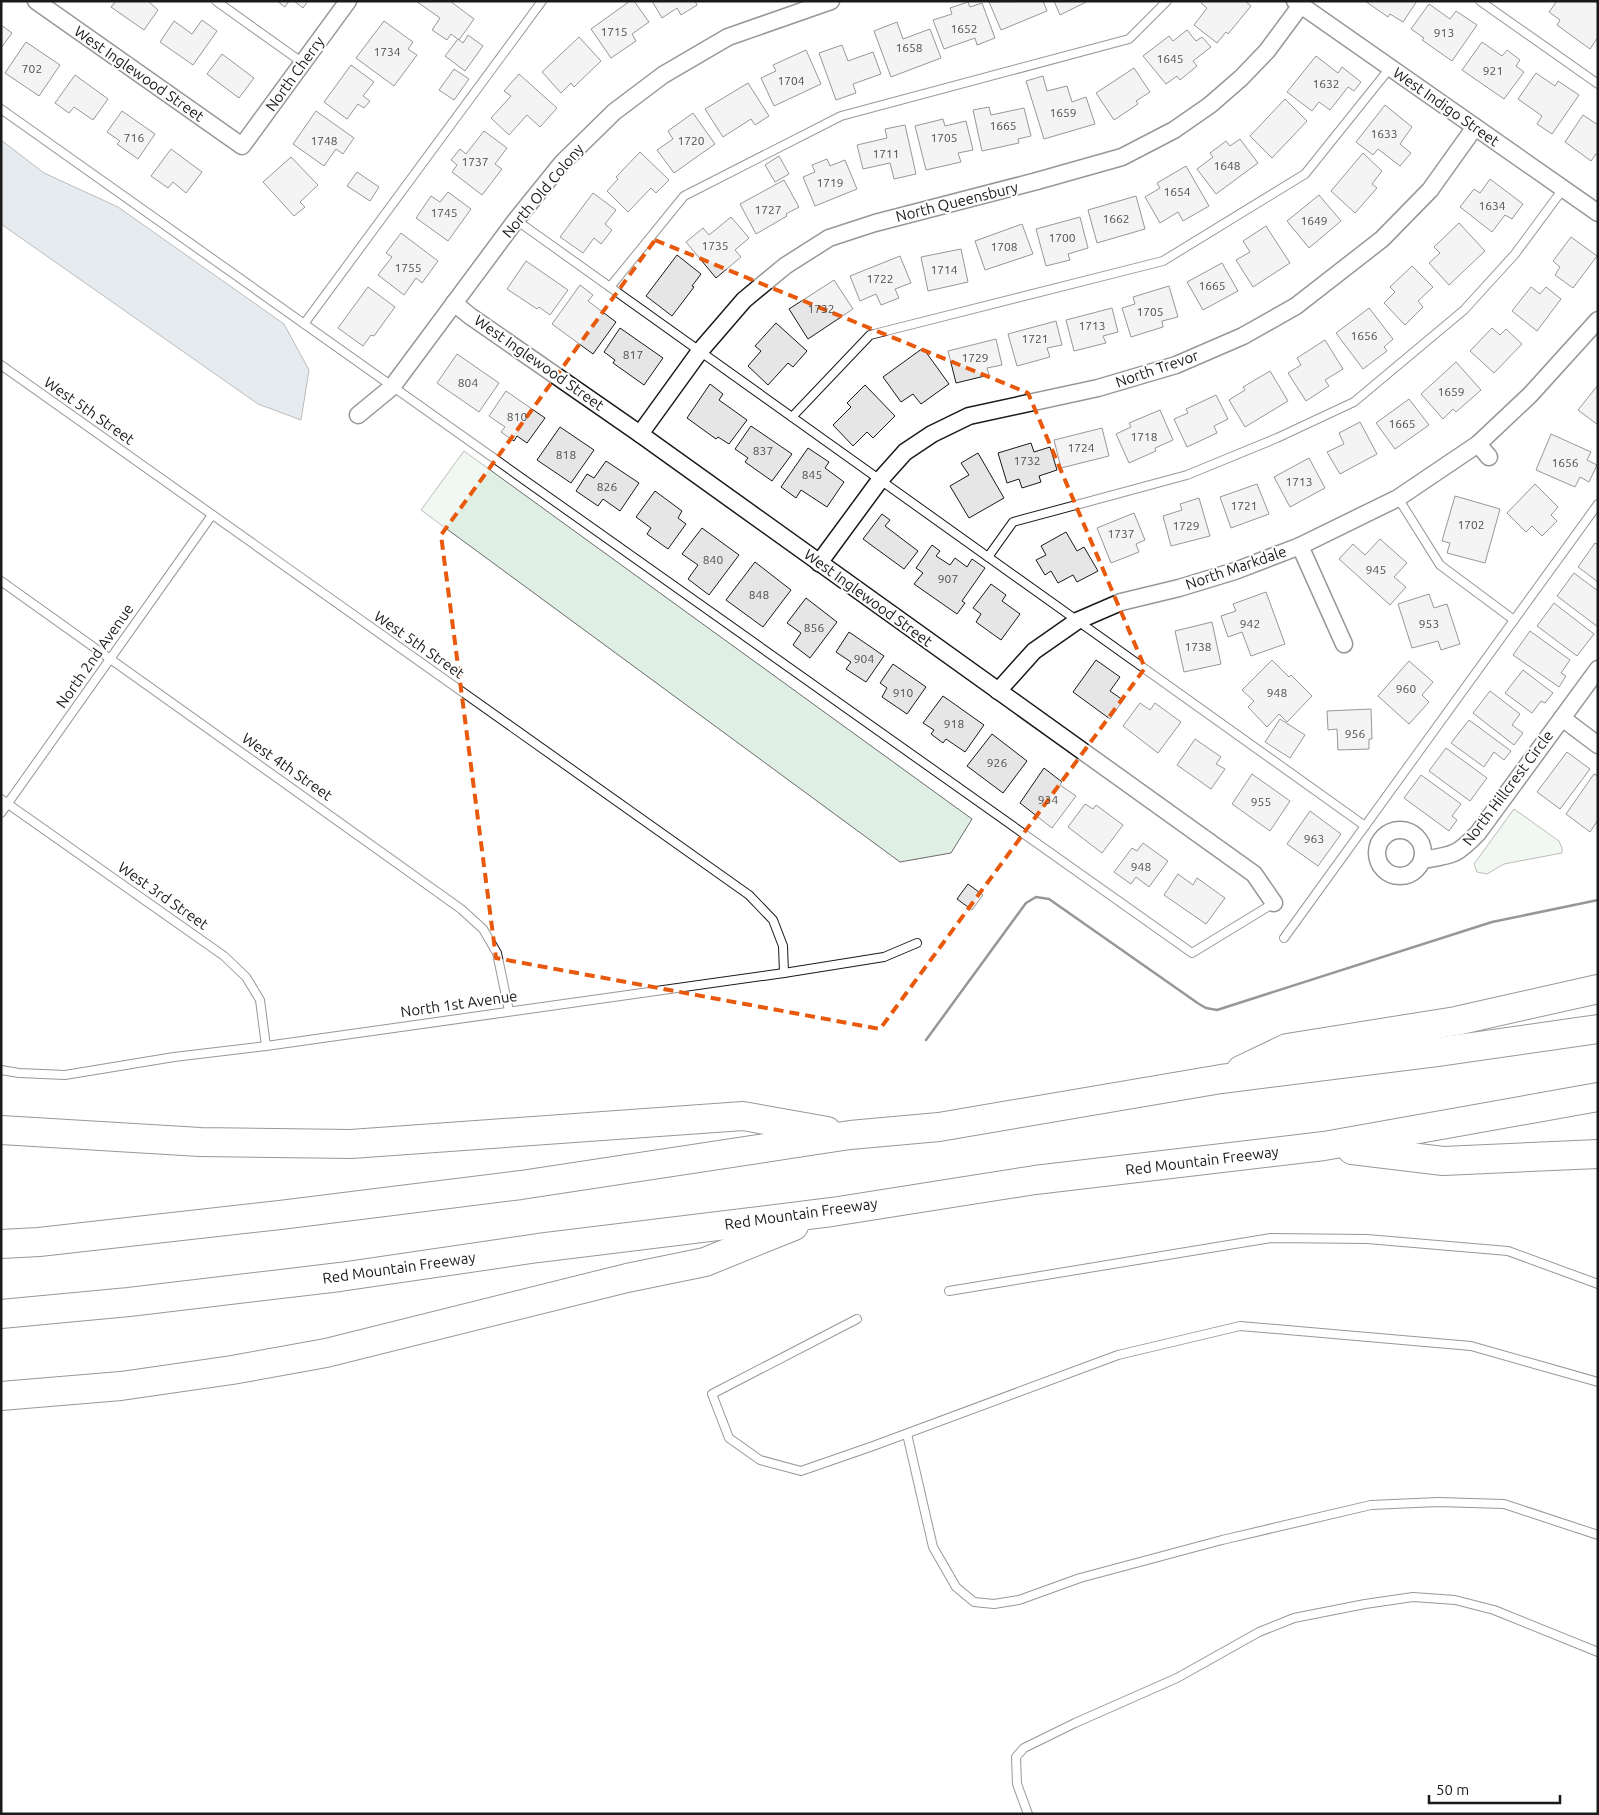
<svg xmlns="http://www.w3.org/2000/svg" width="1599" height="1815" viewBox="0 0 1599 1815" font-family="Ubuntu,sans-serif">
<style>
.green{fill:#e0efe3;stroke:#6a6a6a}
.water{fill:#c6d2dc;stroke:#6a6a6a}
.building{fill:#e6e6e6;stroke:#1a1a1a}
.lines{fill:none;stroke-linecap:round;stroke-linejoin:round}
.lane-casing{stroke:#1a1a1a;stroke-width:10}
.street-casing{stroke:#1a1a1a;stroke-width:19}
.highway-casing{stroke:#1a1a1a;stroke-width:30}
.lane{stroke:#fff;stroke-width:8}
.street{stroke:#fff;stroke-width:16}
.highway{stroke:#fff;stroke-width:28}
.wall{stroke:#1a1a1a;stroke-width:2.5}
.marked{fill:none;stroke:#e8590c;stroke-width:4;stroke-dasharray:10 6;stroke-linejoin:round}
.labels{text-anchor:middle;stroke-width:4;stroke-linejoin:round;paint-order:stroke}
.number-label{font-size:12px;fill:#4d4d4d}
.street-label{font-size:15px;fill:#1a1a1a;stroke:#fff}
</style>
<rect width="100%" height="100%" fill="#fff"/>
<g class="green">
<path d="M464,451L972,819L951,853L900,862L421,510Z"/>
<path d="M1514,809L1559,841L1562,848V853L1504,864L1487,874L1477,872L1474,864Z"/>
</g>
<path class="water" d="M1,140L44,173L118,207L284,324L309,370L301,420L258,404L1,224Z"/>
<g class="building">
<path d="M116,1H148L158,10L144,30L111,7Z"/>
<path d="M277,1H289L285,7Z"/>
<path d="M294,1H308L303,8Z"/>
<path d="M416,1H450L474,19L459,40L451,34L447,40L432,30L440,18Z"/>
<path d="M630,1H634L649,22L632,34L636,41L611,58L591,29Z"/>
<path d="M652,1H695L697,5L681,15L677,8L662,18Z"/>
<path d="M1043,1L1047,11L1001,30L989,2Z"/>
<path d="M1054,1H1088L1060,15Z"/>
<path d="M1203,1H1245L1251,6L1228,34L1226,32L1217,43L1194,25L1207,8L1201,3Z"/>
<path d="M1365,1H1417L1403,22L1390,14L1388,17Z"/>
<path d="M1557,1H1594L1598,4V37L1590,49L1557,25L1560,20L1549,12Z"/>
<path d="M968,2L970,7L982,3L995,38L977,45L975,38L944,49L933,20L952,14L950,8Z"/>
<path d="M1429,4L1450,19L1456,11L1477,25L1452,61L1422,40L1424,38L1411,29Z"/>
<path d="M202,20L217,31L193,65L160,42L174,21L192,34Z"/>
<path d="M384,21L413,42L408,49L417,55L394,86L356,58Z"/>
<path d="M897,22L903,39L930,29L941,58L891,77L874,31Z"/>
<path d="M1,25L12,33L1,48Z"/>
<path d="M1187,30L1196,41L1202,37L1211,47L1193,61L1197,66L1180,80L1177,76L1166,84L1143,56L1169,36L1173,41Z"/>
<path d="M468,35L483,46L465,71L445,56L458,39L463,43Z"/>
<path d="M579,37L601,61L574,87L571,83L561,93L542,72Z"/>
<path d="M26,42L60,65L39,96L5,73Z"/>
<path d="M1482,42L1502,56L1507,50L1520,60L1516,66L1524,72L1504,99L1462,70Z"/>
<path d="M842,45L848,61L873,52L881,74L853,84L856,93L836,100L819,53Z"/>
<path d="M806,50L821,84L774,106L761,78L776,71L773,65Z"/>
<path d="M222,54L254,78L239,98L207,74Z"/>
<path d="M1316,56L1338,73L1342,67L1361,82L1354,91L1348,87L1330,110L1319,102L1312,111L1287,92Z"/>
<path d="M351,65L374,82L363,96L370,101L364,108L358,104L347,119L324,102Z"/>
<path d="M1134,68L1150,92L1136,101L1138,104L1114,120L1096,93Z"/>
<path d="M454,69L469,79L454,100L439,90Z"/>
<path d="M1536,73L1555,86L1558,81L1579,95L1552,134L1537,124L1542,116L1518,99Z"/>
<path d="M519,74L557,108L540,127L527,115L509,135L491,118L511,96L504,91Z"/>
<path d="M75,75L108,99L93,120L74,107L69,113L55,103Z"/>
<path d="M1043,76L1047,91L1067,86L1072,102L1086,97L1095,124L1044,139L1026,81Z"/>
<path d="M748,83L769,116L755,125L751,119L723,137L705,109Z"/>
<path d="M1285,99L1307,121L1272,158L1250,136Z"/>
<path d="M1385,105L1412,127L1400,144L1411,153L1400,166L1378,149L1373,155L1356,142Z"/>
<path d="M989,107L991,115L1024,108L1031,136L1018,139L1019,143L982,151L973,110Z"/>
<path d="M122,111L155,134L138,159L117,144L120,141L107,132Z"/>
<path d="M316,111L354,138L343,154L336,149L324,166L293,144Z"/>
<path d="M693,113L715,144L674,173L657,150L673,139L668,131Z"/>
<path d="M1583,115L1598,125V155L1596,154L1591,161L1565,142Z"/>
<path d="M943,119L945,126L966,121L973,150L958,153L961,162L926,170L915,126Z"/>
<path d="M905,125L916,174L894,179L890,163L863,169L857,145L887,138L885,129Z"/>
<path d="M484,131L507,148L495,164L502,169L482,195L452,172L457,165L451,160L460,149L466,154Z"/>
<path d="M1240,139L1258,163L1216,194L1197,169L1213,157L1210,153L1226,141L1230,146Z"/>
<path d="M171,149L202,172L186,193L173,182L168,188L151,176Z"/>
<path d="M640,152L669,180L656,193L651,188L628,212L607,191L618,179L616,177Z"/>
<path d="M1363,153L1382,171L1372,184L1377,188L1355,213L1331,191Z"/>
<path d="M779,156L789,174L775,182L765,165Z"/>
<path d="M291,157L318,185L300,202L305,207L294,216L263,182Z"/>
<path d="M827,159L830,166L845,160L857,189L815,206L803,177L815,172L812,165Z"/>
<path d="M1186,166L1209,206L1183,221L1178,212L1160,223L1145,197L1160,188L1157,183Z"/>
<path d="M357,172L379,187L370,201L347,186Z"/>
<path d="M1490,179L1523,204L1512,219L1505,215L1492,232L1460,207L1474,189L1480,193Z"/>
<path d="M784,180L799,207L786,214L787,216L756,234L740,204Z"/>
<path d="M448,192L471,209L448,241L416,218L431,196L440,202Z"/>
<path d="M593,193L616,210L605,224L612,230L601,244L594,238L583,253L560,237Z"/>
<path d="M1319,195L1341,221L1309,248L1287,221Z"/>
<path d="M1136,196L1145,229L1097,243L1088,210Z"/>
<path d="M731,217L749,238L735,250L741,257L716,278L686,242L703,228L709,235Z"/>
<path d="M1080,217L1088,248L1068,254L1070,260L1046,266L1036,229Z"/>
<path d="M1459,223L1485,251L1449,285L1429,263L1440,253L1434,247Z"/>
<path d="M1022,224L1033,254L985,270L975,241Z"/>
<path d="M1266,226L1290,263L1253,287L1236,260L1250,252L1243,241Z"/>
<path d="M401,233L438,261L422,283L416,278L404,295L378,275L392,257L386,253Z"/>
<path d="M1571,237L1597,256L1573,288L1555,275L1560,267L1553,261Z"/>
<path d="M961,249L968,282L928,291L921,257Z"/>
<path d="M677,255L701,274L692,286L694,287L672,316L646,296Z"/>
<path d="M900,256L911,283L895,289L899,298L881,305L876,294L860,301L850,276Z"/>
<path d="M526,261L568,290L550,315L539,307L537,309L507,289Z"/>
<path d="M1222,263L1238,291L1203,310L1187,282Z"/>
<path d="M1412,266L1433,287L1418,301L1423,307L1405,325L1384,303L1395,292L1390,287Z"/>
<path d="M834,280L853,309L808,339L789,309Z"/>
<path d="M580,285L593,295L588,301L616,322L593,354L552,324Z"/>
<path d="M1169,286L1178,317L1162,321L1163,327L1131,337L1122,308L1135,304L1133,297Z"/>
<path d="M368,287L395,307L374,336L371,335L363,346L338,328Z"/>
<path d="M1531,287L1540,294L1546,287L1561,299L1537,331L1512,311Z"/>
<path d="M1112,308L1118,332L1103,336L1106,343L1074,351L1066,320Z"/>
<path d="M1369,308L1393,339L1384,347L1387,351L1363,369L1336,333Z"/>
<path d="M1056,321L1062,345L1047,348L1050,357L1017,366L1008,334Z"/>
<path d="M776,323L807,351L793,367L788,363L768,385L748,366L761,351L755,346Z"/>
<path d="M620,328L663,358L644,385L613,363L615,360L604,352Z"/>
<path d="M1492,328L1500,335L1506,329L1522,344L1494,373L1470,351Z"/>
<path d="M996,339L1002,365L987,368L989,375L956,383L948,351Z"/>
<path d="M1325,340L1343,369L1325,380L1329,386L1306,401L1288,373L1301,365L1297,358Z"/>
<path d="M923,348L949,384L921,404L913,394L901,402L883,377Z"/>
<path d="M457,354L499,383L479,412L437,383Z"/>
<path d="M1456,362L1481,390L1456,412L1453,409L1443,419L1421,394Z"/>
<path d="M1270,371L1288,401L1245,427L1229,400L1245,390L1243,387Z"/>
<path d="M710,384L723,394L719,400L747,420L729,444L718,437L716,439L687,418Z"/>
<path d="M865,385L895,416L873,438L867,432L853,446L833,425L851,407L847,403Z"/>
<path d="M1598,385V425L1578,410Z"/>
<path d="M506,391L545,418L527,443L517,436L514,441L501,432L505,427L489,416Z"/>
<path d="M1216,395L1228,419L1214,426L1217,433L1187,447L1174,419L1188,413L1186,409Z"/>
<path d="M1409,399L1429,425L1395,449L1376,423Z"/>
<path d="M1160,410L1173,440L1155,448L1156,451L1129,463L1116,434L1131,427L1129,423Z"/>
<path d="M1360,422L1377,454L1340,474L1327,452L1344,444L1339,433Z"/>
<path d="M751,426L792,454L772,481L745,462L748,458L735,449Z"/>
<path d="M560,427L594,450L571,483L537,460Z"/>
<path d="M1102,428L1109,456L1061,468L1054,440Z"/>
<path d="M1551,434L1591,452L1587,460L1597,465L1589,482L1580,477L1575,487L1536,470Z"/>
<path d="M1031,443L1034,452L1050,447L1057,470L1039,476L1041,482L1022,488L1019,479L1007,483L998,453Z"/>
<path d="M808,448L829,462L825,468L844,482L827,507L801,490L796,498L781,487Z"/>
<path d="M978,453L1004,498L969,518L950,486L969,475L961,463Z"/>
<path d="M1309,458L1325,488L1290,507L1274,477Z"/>
<path d="M606,461L639,483L620,511L603,499L598,506L576,491L587,474L594,478Z"/>
<path d="M1257,484L1269,514L1231,528L1220,497Z"/>
<path d="M1535,484L1558,507L1551,515L1557,521L1542,536L1532,526L1526,532L1507,513Z"/>
<path d="M655,491L682,511L678,518L686,524L668,549L647,534L651,528L636,517Z"/>
<path d="M1455,496L1500,509L1485,563L1447,553L1450,543L1442,541Z"/>
<path d="M1199,498L1210,536L1171,546L1163,516L1182,510L1180,504Z"/>
<path d="M1134,513L1145,540L1136,544L1139,552L1111,563L1097,528Z"/>
<path d="M882,514L890,520L885,526L918,551L904,569L863,539Z"/>
<path d="M702,528L739,555L709,595L688,579L698,565L682,554Z"/>
<path d="M1066,532L1077,551L1084,547L1098,571L1077,582L1073,575L1058,583L1051,571L1045,575L1036,560L1046,555L1041,546Z"/>
<path d="M1380,539L1407,563L1394,577L1406,587L1390,605L1339,559L1353,544L1365,555Z"/>
<path d="M1595,543L1598,545V582L1578,567Z"/>
<path d="M932,545L940,551L936,556L950,565L955,558L967,567L972,559L985,568L962,601L965,603L957,614L914,584L923,573L916,568Z"/>
<path d="M755,562L791,590L763,627L726,600Z"/>
<path d="M1574,573L1598,591V627L1557,596Z"/>
<path d="M991,584L1006,595L1002,601L1020,614L1001,640L976,622L981,614L973,608Z"/>
<path d="M1266,592L1285,644L1251,656L1242,632L1228,637L1221,616L1236,611L1233,604Z"/>
<path d="M1429,594L1434,608L1447,604L1460,644L1441,650L1438,641L1412,648L1398,604Z"/>
<path d="M806,598L837,622L810,658L793,645L801,633L787,623Z"/>
<path d="M1554,603L1594,634L1577,656L1537,626Z"/>
<path d="M1212,622L1221,664L1184,672L1175,631Z"/>
<path d="M1530,631L1570,660L1561,673L1566,676L1559,687L1513,655Z"/>
<path d="M849,632L884,656L866,682L846,669L851,662L836,652Z"/>
<path d="M1096,660L1120,677L1110,691L1123,700L1110,719L1073,692Z"/>
<path d="M1272,660L1289,677L1291,675L1312,696L1287,722L1279,714L1267,727L1248,707L1254,701L1242,690Z"/>
<path d="M1409,661L1433,682L1422,695L1429,702L1409,724L1378,696Z"/>
<path d="M893,664L926,687L907,714L882,697L887,688L880,683Z"/>
<path d="M1523,670L1553,693L1545,703L1541,701L1532,713L1505,693Z"/>
<path d="M1490,691L1520,714L1512,725L1523,733L1514,745L1473,713Z"/>
<path d="M943,696L984,725L965,752L946,739L943,743L931,734L934,730L923,723Z"/>
<path d="M1140,703L1150,710L1155,703L1181,722L1158,753L1123,726Z"/>
<path d="M1371,709L1372,739H1369V749L1338,750L1337,729L1328,730L1327,711Z"/>
<path d="M1280,719L1305,735L1290,758L1265,742Z"/>
<path d="M1469,720L1511,751L1504,760L1494,752L1484,767L1451,743Z"/>
<path d="M992,734L1027,761L1003,793L967,766Z"/>
<path d="M1195,739L1221,757L1216,764L1225,769L1211,789L1177,765Z"/>
<path d="M1446,748L1487,778L1470,801L1429,771Z"/>
<path d="M1567,752L1590,769L1560,809L1537,792Z"/>
<path d="M1044,768L1062,782L1060,785L1076,796L1052,828L1020,803Z"/>
<path d="M1252,774L1290,801L1270,831L1232,804Z"/>
<path d="M1594,774L1598,776V820L1590,832L1566,814Z"/>
<path d="M1421,775L1461,804L1452,816L1457,820L1449,831L1404,798Z"/>
<path d="M1085,804L1093,809L1096,805L1123,825L1102,853L1068,827Z"/>
<path d="M1310,811L1341,834L1318,866L1287,844Z"/>
<path d="M1143,843L1168,861L1149,887L1136,877L1131,884L1114,872L1132,848L1137,851Z"/>
<path d="M1178,874L1193,885L1197,878L1225,898L1206,924L1164,895Z"/>
<path d="M968,884L983,895L972,910L957,899Z"/>
</g>
<g class="lines">
<defs>
<g id="lane">
<path d="M216,1L303,63"/>
<path d="M1480,1L1598,84"/>
<path d="M1,109L1192,953L1274,903"/>
<path d="M516,220L1365,826"/>
<path d="M610,287L684,196L841,116L1129,39L1167,1"/>
<path d="M304,324L542,1"/>
<path d="M1,365L749,895L773,920L783,946L784,973"/>
<path d="M792,417L870,335L1163,261L1305,174L1390,68"/>
<path d="M1398,498L1440,565L1514,620"/>
<path d="M988,557L1013,522L1187,475L1277,438L1354,402L1464,310L1515,254L1563,189"/>
<path d="M1,581L461,909L483,929L497,953L509,1011"/>
<path d="M1,799L224,956L246,977L260,1000L266,1046"/>
<path d="M1,813L212,515"/>
<path d="M1284,938L1598,504"/>
<path d="M1,1070L19,1073L65,1075L174,1057L266,1046L784,973L884,957L917,943"/>
<path d="M949,1291L1271,1238L1367,1239L1508,1251L1598,1284"/>
<path d="M857,1319L712,1394L729,1438L760,1460L801,1471L873,1446L1118,1355L1240,1326L1471,1346L1598,1382"/>
<path d="M907,1434L933,1547L956,1587L974,1602L994,1604L1019,1600L1080,1578L1222,1540L1371,1505L1438,1502L1504,1504L1598,1535"/>
<path d="M1028,1814L1017,1784L1016,1757L1024,1748L1075,1723L1177,1678L1259,1632L1294,1618L1365,1604L1413,1597L1455,1600L1494,1610L1598,1652"/>
</g>
<g id="street">
<path d="M36,1L242,146L348,1"/>
<path d="M1295,1L1598,213"/>
<path d="M454,303L470,316L640,434L1254,874L1274,903"/>
<path d="M358,415L392,387L516,220L562,163L614,112L663,75L728,37L831,1"/>
<path d="M640,434L700,351L744,300L785,266L829,238L875,223L1037,181L1122,157L1174,130L1210,105L1241,78L1267,51L1301,5"/>
<path d="M1478,444L1489,457"/>
<path d="M1300,546L1344,644"/>
<path d="M819,563L880,480L905,452L932,434L969,416L1098,388L1176,365L1243,336L1296,306L1382,239L1430,190L1475,127"/>
<path d="M998,691L1034,651L1077,621L1121,602L1179,588L1235,571L1300,546L1398,498L1478,444L1530,395L1598,320"/>
<path d="M1562,718L1598,745"/>
<circle cx="1400" cy="853" r="23"/>
<path d="M1422,860C1453,855 1456,856 1478,833L1598,669"/>
</g>
<g id="highway">
<path d="M1241,1070L1287,1048L1456,1021L1598,989"/>
<path d="M1,1130L200,1142L351,1144L743,1116L827,1131"/>
<path d="M1352,1150L1443,1161L1598,1154"/>
<path d="M1,1244L39,1242L280,1215L521,1185L850,1135L939,1127L1221,1079L1437,1052L1598,1029"/>
<path d="M1,1314L129,1302L340,1277L538,1248L832,1212L1035,1180L1324,1146L1598,1097"/>
<path d="M1,1396L121,1386L232,1370L326,1353L627,1278L705,1262L794,1226"/>
</g>
</defs>
<use href="#lane" class="lane-casing"/>
<use href="#street" class="street-casing"/>
<use href="#highway" class="highway-casing"/>
<use href="#lane" class="lane"/>
<use href="#street" class="street"/>
<use href="#highway" class="highway"/>
<path class="wall" d="M926,1040L1026,903L1036,897L1049,899L1199,1004L1206,1008L1217,1010L1492,922L1598,900"/>
</g>
<path d="M0 0H1599V1815H0ZM655,240L1028,393L1145,668L880,1029L496,958L441,535Z" fill="#fff" fill-opacity=".55" fill-rule="evenodd"/>
<path class="marked" d="M655,240L1028,393L1145,668L880,1029L496,958L441,535Z"/>
<g class="labels">
<g class="number-label">
<text x="964" y="33">1652</text>
<text x="614" y="36">1715</text>
<text x="1444" y="37">913</text>
<text x="909" y="52">1658</text>
<text x="387" y="56">1734</text>
<text x="1170" y="63">1645</text>
<text x="32" y="73">702</text>
<text x="1493" y="75">921</text>
<text x="791" y="85">1704</text>
<text x="1326" y="88">1632</text>
<text x="1063" y="117">1659</text>
<text x="1003" y="130">1665</text>
<text x="1384" y="138">1633</text>
<text x="134" y="142">716</text>
<text x="944" y="142">1705</text>
<text x="324" y="145">1748</text>
<text x="691" y="145">1720</text>
<text x="886" y="158">1711</text>
<text x="475" y="166">1737</text>
<text x="1227" y="170">1648</text>
<text x="830" y="187">1719</text>
<text x="1177" y="196">1654</text>
<text x="1492" y="210">1634</text>
<text x="768" y="214">1727</text>
<text x="444" y="217">1745</text>
<text x="1116" y="223">1662</text>
<text x="1314" y="225">1649</text>
<text x="1062" y="242">1700</text>
<text x="715" y="250">1735</text>
<text x="1004" y="251">1708</text>
<text x="408" y="272">1755</text>
<text x="944" y="274">1714</text>
<text x="880" y="283">1722</text>
<text x="1212" y="290">1665</text>
<text x="821" y="313">1732</text>
<text x="1150" y="316">1705</text>
<text x="1092" y="330">1713</text>
<text x="1364" y="340">1656</text>
<text x="1035" y="343">1721</text>
<text x="633" y="359">817</text>
<text x="975" y="362">1729</text>
<text x="468" y="387">804</text>
<text x="1451" y="396">1659</text>
<text x="517" y="421">810</text>
<text x="1402" y="428">1665</text>
<text x="1144" y="441">1718</text>
<text x="1081" y="452">1724</text>
<text x="763" y="455">837</text>
<text x="566" y="459">818</text>
<text x="1027" y="465">1732</text>
<text x="1565" y="467">1656</text>
<text x="812" y="479">845</text>
<text x="1299" y="486">1713</text>
<text x="607" y="491">826</text>
<text x="1244" y="510">1721</text>
<text x="1471" y="529">1702</text>
<text x="1186" y="530">1729</text>
<text x="1121" y="538">1737</text>
<text x="713" y="564">840</text>
<text x="1376" y="574">945</text>
<text x="948" y="583">907</text>
<text x="759" y="599">848</text>
<text x="1250" y="628">942</text>
<text x="1429" y="628">953</text>
<text x="814" y="632">856</text>
<text x="1198" y="651">1738</text>
<text x="864" y="663">904</text>
<text x="1406" y="693">960</text>
<text x="903" y="697">910</text>
<text x="1277" y="697">948</text>
<text x="954" y="728">918</text>
<text x="1355" y="738">956</text>
<text x="997" y="767">926</text>
<text x="1048" y="804">934</text>
<text x="1261" y="806">955</text>
<text x="1314" y="843">963</text>
<text x="1141" y="871">948</text>
</g>
<g class="street-label">
<text transform="translate(139 74) rotate(35)" y="5">West Inglewood Street</text>
<text transform="translate(295 74) rotate(-54)" y="5">North Cherry</text>
<text transform="translate(1446 107) rotate(35)" y="5">West Indigo Street</text>
<text transform="translate(543 191) rotate(-50)" y="5">North Old Colony</text>
<text transform="translate(957 202) rotate(-14)" y="5">North Queensbury</text>
<text transform="translate(539 363) rotate(35)" y="5">West Inglewood Street</text>
<text transform="translate(1157 369) rotate(-19)" y="5">North Trevor</text>
<text transform="translate(89 411) rotate(35)" y="5">West 5th Street</text>
<text transform="translate(1236 568) rotate(-19)" y="5">North Markdale</text>
<text transform="translate(868 598) rotate(36)" y="5">West Inglewood Street</text>
<text transform="translate(419 645) rotate(35)" y="5">West 5th Street</text>
<text transform="translate(95 656) rotate(-55)" y="5">North 2nd Avenue</text>
<text transform="translate(287 767) rotate(35)" y="5">West 4th Street</text>
<text transform="translate(1508 788) rotate(-53)" y="5">North Hillcrest Circle</text>
<text transform="translate(163 896) rotate(35)" y="5">West 3rd Street</text>
<text transform="translate(459 1004) rotate(-8)" y="5">North 1st Avenue</text>
<text transform="translate(1202 1161) rotate(-7)" y="5">Red Mountain Freeway</text>
<text transform="translate(801 1214) rotate(-8)" y="5">Red Mountain Freeway</text>
<text transform="translate(399 1268) rotate(-8)" y="5">Red Mountain Freeway</text>
</g>
</g>
<rect width="1599" height="1815" fill="none" stroke="#1a1a1a" stroke-width="5"/>
<path d="M1429 1795v8h131v-8" fill="none" stroke="#1a1a1a" stroke-width="2.5"/>
<text x="1436" y="1795" font-size="15" fill="#1a1a1a" stroke="#ffffff" stroke-width="4" paint-order="stroke">50 m</text>
</svg>
